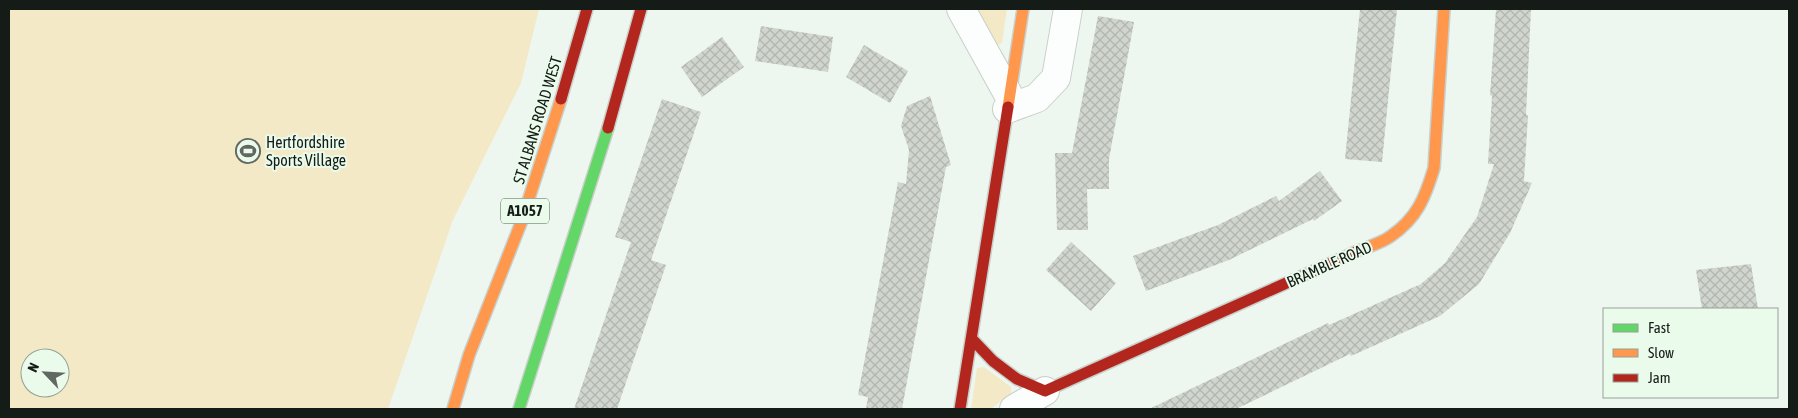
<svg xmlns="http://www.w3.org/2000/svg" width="1798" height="418" viewBox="0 0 1798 418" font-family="'Asap Condensed',sans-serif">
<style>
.grass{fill:#f4e9c7;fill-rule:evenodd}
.building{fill:url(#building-cross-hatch)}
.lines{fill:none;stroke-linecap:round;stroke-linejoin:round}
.street-casing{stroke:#c9cfc9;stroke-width:30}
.fast-casing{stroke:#c9cfc9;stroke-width:14}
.slow-casing{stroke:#c9cfc9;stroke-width:14}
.jam-casing{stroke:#c9cfc9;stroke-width:14}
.street{stroke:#fcfefd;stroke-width:28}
.fast{stroke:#63d668;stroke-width:11}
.slow{stroke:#ff974d;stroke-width:11}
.jam{stroke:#b3261e;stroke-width:11}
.labels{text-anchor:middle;stroke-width:4;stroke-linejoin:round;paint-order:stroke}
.shield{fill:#eafbec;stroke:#555e56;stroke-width:1}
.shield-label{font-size:15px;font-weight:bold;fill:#151b16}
.street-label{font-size:16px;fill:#151b16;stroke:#eafbec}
.poi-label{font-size:16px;fill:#151b16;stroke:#eafbec;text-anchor:start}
</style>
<defs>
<pattern id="building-cross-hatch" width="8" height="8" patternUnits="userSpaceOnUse" patternTransform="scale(1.25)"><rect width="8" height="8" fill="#d0d5cd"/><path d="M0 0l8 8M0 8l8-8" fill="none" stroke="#b2b6af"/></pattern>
</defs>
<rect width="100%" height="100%" fill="#eef7ef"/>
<g class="grass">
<path d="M9,9H539L521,83L453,220L388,409H9ZM30,358H60V388H30Z"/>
<path d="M974,9H1007L1002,43L996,46Z"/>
<path d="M984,367L1011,387V393L991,409H971L977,368Z"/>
</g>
<g class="building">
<path d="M1360,9H1397L1382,162L1345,159Z"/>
<path d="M1496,9H1531L1526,115H1528L1524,181L1532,183L1510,233L1479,284L1440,316L1351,356L1350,354L1236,409H1149L1328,323L1329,325L1421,284L1445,263L1477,217L1494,164H1488L1492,96L1490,95Z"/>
<path d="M1098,16L1134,22L1109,159V189H1087L1088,230H1057L1055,153H1072Z"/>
<path d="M761,26L833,37L828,72L755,61Z"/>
<path d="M722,37L744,67L702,97L681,67Z"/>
<path d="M864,45L908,71L890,103L846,77Z"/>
<path d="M930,96L951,165L946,167L902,409H866L868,397L858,395L898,182L906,184L909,150L901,126L907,106Z"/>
<path d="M662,99L701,112L651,260L666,265L617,409H574L631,242L615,237Z"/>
<path d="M1320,171L1342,201L1314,221L1313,219L1229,260L1146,291L1133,256L1218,225L1276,196L1279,201Z"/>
<path d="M1071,242L1116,283L1091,311L1046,270Z"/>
<path d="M1751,264L1758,309H1702L1696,270Z"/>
</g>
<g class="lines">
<defs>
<g id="street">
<path d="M961,9L1008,94"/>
<path d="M1007,109L1037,98L1056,78L1068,9"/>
<path d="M1014,409L1045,391"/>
</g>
<path id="fast" d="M519,409L608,128"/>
<g id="slow">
<path d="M1008,107L1023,9"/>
<path d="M1358,251C1369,246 1382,243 1391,236C1417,218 1425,198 1434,168L1444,9"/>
<path d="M453,409L469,355L521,223L561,99"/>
</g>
<g id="jam">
<path d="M561,99L587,9"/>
<path d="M608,128L641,9"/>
<path d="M972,339L993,361L1017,379L1045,391L1358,251"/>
<path d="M960,409L1008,107"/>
</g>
</defs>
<use href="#street" class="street-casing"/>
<use href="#fast" class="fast-casing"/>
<use href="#slow" class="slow-casing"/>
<use href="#jam" class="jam-casing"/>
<use href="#street" class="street"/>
<use href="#fast" class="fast"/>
<use href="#slow" class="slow"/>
<use href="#jam" class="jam"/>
</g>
<defs>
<symbol id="stadium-ring" viewBox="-11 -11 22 22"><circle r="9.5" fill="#eafbec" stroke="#616862" stroke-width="1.5"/><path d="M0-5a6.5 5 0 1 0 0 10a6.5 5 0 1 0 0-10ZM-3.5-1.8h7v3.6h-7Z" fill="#616862"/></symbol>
</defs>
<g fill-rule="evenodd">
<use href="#stadium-ring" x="234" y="137" width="28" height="28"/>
</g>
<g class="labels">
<rect class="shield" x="501" y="198.5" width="48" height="25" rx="4"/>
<g class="shield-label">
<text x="525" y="216">A1057</text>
</g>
<g class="street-label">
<text transform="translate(537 120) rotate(-73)" y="6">ST ALBANS ROAD WEST</text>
<text transform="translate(1329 264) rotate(-24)" y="6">BRAMBLE ROAD</text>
</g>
<g class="poi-label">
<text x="266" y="148">Hertfordshire<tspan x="266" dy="18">Sports Village</tspan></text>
</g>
</g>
<rect width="1798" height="418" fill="none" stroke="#151b16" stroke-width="20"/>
<rect x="1603" y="308" width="175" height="90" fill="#eafbec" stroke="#95a196"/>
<rect x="1613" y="324" width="25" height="8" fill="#63d668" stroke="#95a196"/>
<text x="1648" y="333" font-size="15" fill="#151b16">Fast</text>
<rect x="1613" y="349" width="25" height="8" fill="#ff974d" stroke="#95a196"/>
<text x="1648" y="358" font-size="15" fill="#151b16">Slow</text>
<rect x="1613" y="374" width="25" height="8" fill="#b3261e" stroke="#95a196"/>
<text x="1648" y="383" font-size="15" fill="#151b16">Jam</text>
<g transform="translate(45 373) rotate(295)"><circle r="24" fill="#eafbec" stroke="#95a196"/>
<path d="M0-4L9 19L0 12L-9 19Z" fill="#616862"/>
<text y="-8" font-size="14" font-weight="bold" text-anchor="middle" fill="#151b16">N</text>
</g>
</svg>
